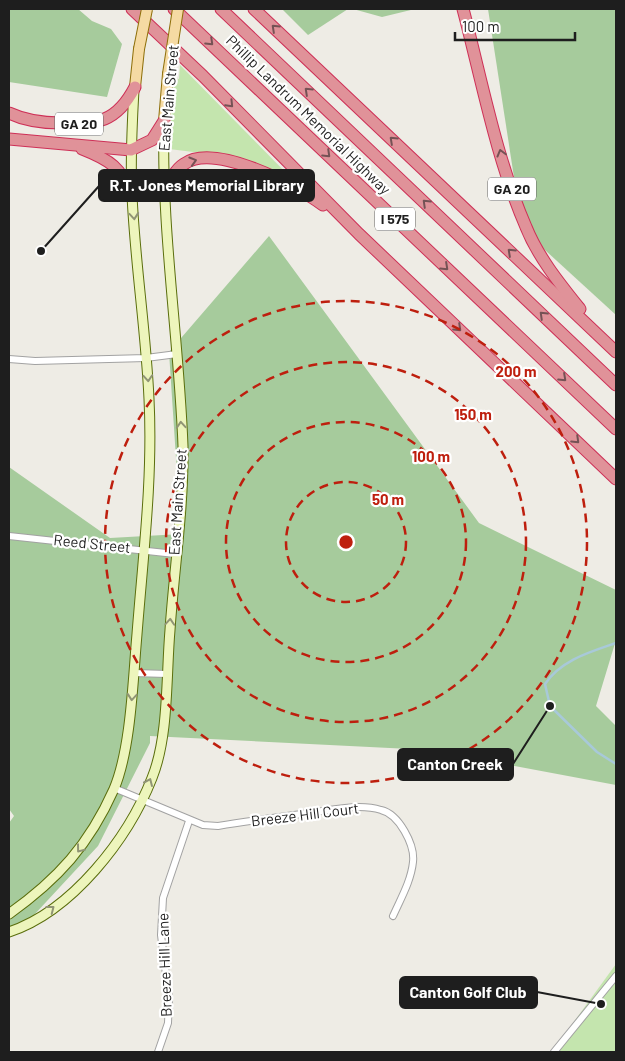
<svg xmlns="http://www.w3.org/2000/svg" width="625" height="1061" viewBox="0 0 625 1061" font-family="Barlow,sans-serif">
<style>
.grass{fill:#c4e5ae}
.forest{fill:#a6cb9c}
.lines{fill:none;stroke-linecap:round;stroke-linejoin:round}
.stream{stroke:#a8c9d9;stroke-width:2.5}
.street-casing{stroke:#a2a2a2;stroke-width:8}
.secondary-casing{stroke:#5a6e0c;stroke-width:11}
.primary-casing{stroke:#8e6f0a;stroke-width:12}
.highway-casing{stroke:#ce3057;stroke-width:13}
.street{stroke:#fff;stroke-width:6}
.secondary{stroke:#edf5bc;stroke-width:9}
.primary{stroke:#f5daa3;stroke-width:10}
.highway{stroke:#e09299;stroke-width:11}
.primary-bridge-casing{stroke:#8e6f0a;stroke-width:12;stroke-linecap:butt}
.primary-bridge{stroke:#f5daa3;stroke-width:10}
.oneway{stroke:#755255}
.oneway2{stroke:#909475}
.ring{fill:none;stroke:#be1f0e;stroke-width:2.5;stroke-dasharray:9 6}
.labels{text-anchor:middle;stroke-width:4.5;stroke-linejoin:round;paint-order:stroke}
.shield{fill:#fff;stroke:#626262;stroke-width:1}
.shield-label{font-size:14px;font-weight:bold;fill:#1e1e1e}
.street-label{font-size:15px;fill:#1e1e1e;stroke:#fff}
.centre{fill:#be1f0e;stroke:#fff;stroke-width:2.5}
.ring-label{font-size:15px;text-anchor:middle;font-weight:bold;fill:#be1f0e;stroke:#fff;stroke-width:4.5;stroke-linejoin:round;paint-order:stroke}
.leader{fill:none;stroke:#1e1e1e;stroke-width:2}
.callout-dot{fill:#1e1e1e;stroke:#fff;stroke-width:2}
.callout{fill:#1e1e1e;stroke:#1e1e1e;stroke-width:2}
.callout-label{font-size:16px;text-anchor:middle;font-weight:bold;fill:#fff}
</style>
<rect width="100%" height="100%" fill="#eeece5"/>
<g class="grass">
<path d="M180,65L292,179L242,158L169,149L174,78L179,79Z"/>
<path d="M616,964V1052H554L557,1045Z"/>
</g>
<g class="forest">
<path d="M9,9H78L92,21L111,29L122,44L107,97L9,82Z"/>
<path d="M282,9H348L308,35Z"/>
<path d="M353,9H415L382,17Z"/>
<path d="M488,9H616V315L522,229Z"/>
<path d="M269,236L479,523L616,590V640L596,706L616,726V785L430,750L150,736V743L98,846L21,929L9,935V823L14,816L9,809V467L110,538L181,534L169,352Z"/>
</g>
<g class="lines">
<path class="stream" d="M616,643C590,652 561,660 545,684L550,706L597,752L616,764"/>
<defs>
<g id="street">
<path d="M9,359L35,361L146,358L177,354"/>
<path d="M9,536L175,554"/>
<path d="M134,673L167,674"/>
<path d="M114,788L203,825L218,826C249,821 279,817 309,813C332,810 359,803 381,810C399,814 415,845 413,862C411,881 401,898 393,916"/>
<path d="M158,1052L168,1023L169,998L161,935L163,898L189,821"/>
<path d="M554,1052L616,976"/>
</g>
<g id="secondary">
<path d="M9,914C58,879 89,845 114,789C131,749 133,679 137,634C143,557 153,477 149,399C146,331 135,263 132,195C130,160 132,125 134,90"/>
<path d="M9,932C72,911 128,839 152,778C169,736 166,676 170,630C174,569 184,507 183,446C179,338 161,230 164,121"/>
</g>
<g id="primary">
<path d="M135,87L139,49"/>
<path d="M164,121L168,74"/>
</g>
<g id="highway">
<path d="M132,9L203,76L359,234L616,479"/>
<path d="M174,9L616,429"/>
<path d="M221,9L616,385"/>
<path d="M254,9L616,352"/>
<path d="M463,9C482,81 496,158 526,227C538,257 560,284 580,309"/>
<path d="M9,113C26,121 42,123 61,123C97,125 117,122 135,87"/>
<path d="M9,139L131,150L152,140L164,121"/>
<path d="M82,149C110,160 121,167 132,196"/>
<path d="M164,196C169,185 173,171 184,164C214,142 296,185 323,205"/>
</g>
</defs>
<use href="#street" class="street-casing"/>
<use href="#secondary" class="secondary-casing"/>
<use href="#primary" class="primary-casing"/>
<use href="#highway" class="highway-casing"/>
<use href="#street" class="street"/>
<use href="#secondary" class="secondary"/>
<use href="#primary" class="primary"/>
<use href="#highway" class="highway"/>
<defs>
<g id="primary-bridge">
<path d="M139,49L147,9"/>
<path d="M168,74L178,9"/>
</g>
</defs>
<use href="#primary-bridge" class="primary-bridge-casing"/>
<use href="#primary-bridge" class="primary-bridge"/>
</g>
<defs><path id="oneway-chevron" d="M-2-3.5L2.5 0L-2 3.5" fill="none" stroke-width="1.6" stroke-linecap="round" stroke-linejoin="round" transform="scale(1.25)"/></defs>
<g class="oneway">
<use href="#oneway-chevron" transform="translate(275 28) rotate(-137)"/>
<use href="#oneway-chevron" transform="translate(210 42) rotate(44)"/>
<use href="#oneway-chevron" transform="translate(308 91) rotate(-137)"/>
<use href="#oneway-chevron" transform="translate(230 104) rotate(46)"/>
<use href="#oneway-chevron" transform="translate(393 140) rotate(-137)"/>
<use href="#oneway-chevron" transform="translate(501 153) rotate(-105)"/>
<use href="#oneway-chevron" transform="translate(327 154) rotate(44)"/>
<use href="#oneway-chevron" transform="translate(193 161) rotate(-17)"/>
<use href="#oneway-chevron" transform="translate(426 203) rotate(-136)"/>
<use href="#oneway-chevron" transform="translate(511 252) rotate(-137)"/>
<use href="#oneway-chevron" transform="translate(445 267) rotate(43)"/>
<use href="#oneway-chevron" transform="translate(543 315) rotate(-136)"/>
<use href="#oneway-chevron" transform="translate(458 328) rotate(44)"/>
<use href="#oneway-chevron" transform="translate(563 378) rotate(43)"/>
<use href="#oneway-chevron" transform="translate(576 440) rotate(44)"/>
</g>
<g class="oneway2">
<use href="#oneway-chevron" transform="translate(134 216) rotate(85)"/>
<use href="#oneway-chevron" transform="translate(148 378) rotate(86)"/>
<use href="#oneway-chevron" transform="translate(181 425) rotate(-94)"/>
<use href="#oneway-chevron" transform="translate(170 622) rotate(-86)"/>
<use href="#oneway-chevron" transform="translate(132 697) rotate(95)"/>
<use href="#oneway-chevron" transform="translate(149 782) rotate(-66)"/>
<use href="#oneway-chevron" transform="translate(80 849) rotate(127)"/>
<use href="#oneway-chevron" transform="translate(51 909) rotate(-38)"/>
</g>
<g class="ring">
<circle cx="346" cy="542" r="60"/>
<circle cx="346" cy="542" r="120"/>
<circle cx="346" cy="542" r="180"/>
<circle cx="346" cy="542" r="241"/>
</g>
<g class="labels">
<g class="shield">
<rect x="55" y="112.5" width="48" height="23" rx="4"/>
<rect x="488" y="177.5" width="48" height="23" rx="4"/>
<rect x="375" y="207.5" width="40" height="23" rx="4"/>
</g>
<g class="shield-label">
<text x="79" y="129">GA 20</text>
<text x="512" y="194">GA 20</text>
<text x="395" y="224">I 575</text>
</g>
<g class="street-label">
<text transform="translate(169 98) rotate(-85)" y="5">East Main Street</text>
<text transform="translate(308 115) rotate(44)" y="5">Phillip Landrum Memorial Highway</text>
<text transform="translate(178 502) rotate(-86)" y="5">East Main Street</text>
<text transform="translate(92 544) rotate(6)" y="5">Reed Street</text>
<text transform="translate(305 815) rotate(-7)" y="5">Breeze Hill Court</text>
<text transform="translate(165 965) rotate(-92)" y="5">Breeze Hill Lane</text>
</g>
</g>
<circle cx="346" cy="542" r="8" class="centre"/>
<g class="ring-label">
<text x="516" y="377">200 m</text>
<text x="473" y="420">150 m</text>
<text x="431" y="462">100 m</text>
<text x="388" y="505">50 m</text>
</g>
<path class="leader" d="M41 251L99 186M550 706L513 764M601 1004L537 992"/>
<g class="callout-dot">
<circle cx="41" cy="251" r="5"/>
<circle cx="550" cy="706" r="5"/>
<circle cx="601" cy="1004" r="5"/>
</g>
<g class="callout">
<rect x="99" y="170" width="215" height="31" rx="5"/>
<rect x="398" y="749" width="115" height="31" rx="5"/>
<rect x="400" y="977" width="137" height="31" rx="5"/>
</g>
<g class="callout-label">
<text x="207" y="191">R.T. Jones Memorial Library</text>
<text x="455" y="770">Canton Creek</text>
<text x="468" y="998">Canton Golf Club</text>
</g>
<rect width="625" height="1061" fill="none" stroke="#1e1e1e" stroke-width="20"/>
<path d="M455 32v8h120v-8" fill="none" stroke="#1e1e1e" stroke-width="2.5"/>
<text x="462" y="32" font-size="15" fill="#1e1e1e" stroke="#ffffff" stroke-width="4" paint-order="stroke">100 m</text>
</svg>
